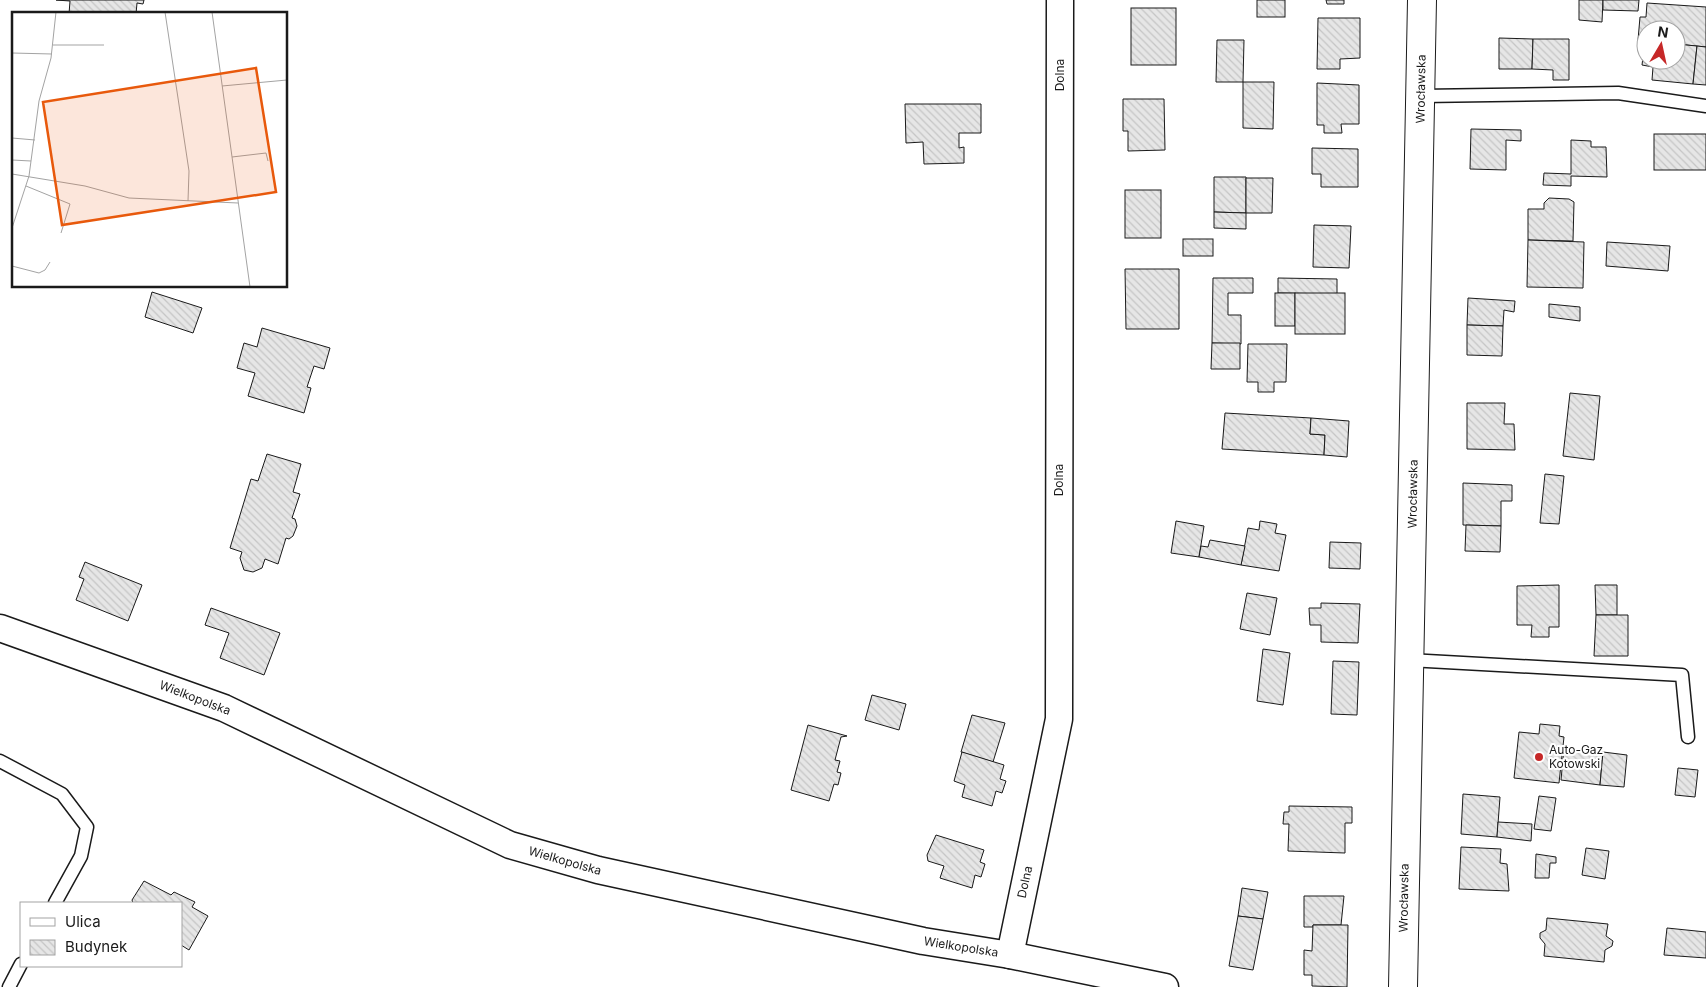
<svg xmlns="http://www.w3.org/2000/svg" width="1706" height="987" viewBox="0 0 1706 987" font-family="Inter,sans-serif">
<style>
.building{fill:url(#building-back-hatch);stroke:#1a1a1a}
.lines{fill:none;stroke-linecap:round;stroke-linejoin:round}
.service-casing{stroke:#1a1a1a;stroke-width:15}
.minor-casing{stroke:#1a1a1a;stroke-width:29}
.tertiary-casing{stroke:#1a1a1a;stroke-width:30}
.service{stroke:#fff;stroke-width:12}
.minor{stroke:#fff;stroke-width:26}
.tertiary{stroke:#fff;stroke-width:28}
.poi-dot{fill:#c62828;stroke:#fff;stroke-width:2}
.labels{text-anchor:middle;stroke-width:4;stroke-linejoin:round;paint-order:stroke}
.street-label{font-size:12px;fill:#1a1a1a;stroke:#fff}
.poi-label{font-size:12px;fill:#1a1a1a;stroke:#fff;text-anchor:start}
.inset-road{fill:none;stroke:#a3a3a3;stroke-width:1}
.view{fill:#e8590c;fill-opacity:0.15;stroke:#e8590c;stroke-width:2.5}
.inset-edge{fill:none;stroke:#1a1a1a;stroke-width:2.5}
</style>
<defs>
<pattern id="building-back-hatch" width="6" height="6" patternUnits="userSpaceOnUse" patternTransform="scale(1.25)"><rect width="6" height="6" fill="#e6e6e6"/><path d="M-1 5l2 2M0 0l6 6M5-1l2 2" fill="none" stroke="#c5c5c5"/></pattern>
</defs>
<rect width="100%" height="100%" fill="#fff"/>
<g class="building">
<path d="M56,0H144L143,4L137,3L136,14H69L70,1Z"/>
<rect x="1257" y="0" width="28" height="17"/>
<path d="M1326,0H1344V4H1327Z"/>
<path d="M1579,0H1603L1602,22L1579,20Z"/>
<path d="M1603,0H1639L1638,11L1603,10Z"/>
<path d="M1647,3L1706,7V47L1676,44V30H1646V41L1638,40L1640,17H1646Z"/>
<rect x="1131" y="8" width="45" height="57"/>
<path d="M1318,18H1360V58L1340,59V69H1317Z"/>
<path d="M1499,38L1533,39L1532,69H1499Z"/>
<path d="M1533,39H1569V80H1553V70L1532,69Z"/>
<path d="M1217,40H1244L1243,82H1216Z"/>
<path d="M1645,41L1646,60H1676V44L1697,46L1693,84L1652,80L1653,67L1642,65Z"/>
<path d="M1697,46L1706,47V85L1693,84Z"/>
<path d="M1243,82H1274L1273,129L1243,128Z"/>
<path d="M1317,83L1359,85V124H1341L1342,133H1324V125H1317Z"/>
<path d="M1123,99H1164L1165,150L1128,151V131H1123Z"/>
<path d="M905,104H981V133H959V148L964,147V163L924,164L923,142L906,143Z"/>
<path d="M1471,129L1521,130V141L1506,140V170L1470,169Z"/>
<rect x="1654" y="134" width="52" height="36"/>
<path d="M1571,140L1591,141V147H1606L1607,177L1571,176V186L1543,185L1544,173L1571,174Z"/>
<path d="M1312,148L1358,149V187H1321V174H1312Z"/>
<path d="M1214,177H1246V213L1214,212Z"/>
<path d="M1246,178H1273L1272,213H1246Z"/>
<rect x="1125" y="190" width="36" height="48"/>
<path d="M1549,198L1569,199L1574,202L1573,241L1528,240V209H1544V203Z"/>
<path d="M1214,212L1246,213V229L1214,228Z"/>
<path d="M1314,225L1351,226L1349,268L1313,267Z"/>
<rect x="1183" y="239" width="30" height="17"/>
<path d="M1528,240L1584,242L1583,288L1527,287Z"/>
<path d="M1607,242L1670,246L1668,271L1606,266Z"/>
<path d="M1125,269H1179V329H1126Z"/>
<path d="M1213,278H1253V293H1228V315H1241V344L1212,343Z"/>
<path d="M1278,278L1337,279V294L1278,293Z"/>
<path d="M152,292L202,308L193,333L145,317Z"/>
<rect x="1275" y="293" width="20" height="33"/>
<rect x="1295" y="293" width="50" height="41"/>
<path d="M1468,298L1515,301L1514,312L1504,310L1503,326L1467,325Z"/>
<path d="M1549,304L1580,307V321L1549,317Z"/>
<path d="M1467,325L1503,326L1502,356L1467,355Z"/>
<path d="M262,328L330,348L324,369L314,366L307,387L311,388L304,413L248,396L255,373L237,368L244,343L257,347Z"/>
<path d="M1212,343H1240V369H1211Z"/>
<path d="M1248,344H1287L1286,382H1274V392H1258V382H1247Z"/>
<path d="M1570,393L1600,396L1594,460L1563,456Z"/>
<path d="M1467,403H1505L1504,424H1514L1515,450L1467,449Z"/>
<path d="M1225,413L1311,418L1310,434L1325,435L1324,455L1222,449Z"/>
<path d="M1311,418L1349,421L1347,457L1324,455L1325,435L1310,434Z"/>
<path d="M267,454L301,464L293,492L300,494L292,518L295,519L297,526L293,536L289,539L286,538L278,564L265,559L262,568L253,572L244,570L240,558L242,552L230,548L251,479L258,481Z"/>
<path d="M1545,474L1564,476L1559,524L1540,523Z"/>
<path d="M1463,483L1512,485V501H1501V526L1463,525Z"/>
<path d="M1176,521L1204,526L1199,557L1171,553Z"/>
<path d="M1260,521L1277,524L1275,533L1286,535L1279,571L1241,565L1248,528L1259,530Z"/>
<path d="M1466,525L1501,526L1500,552L1465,551Z"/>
<path d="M1210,540L1245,546L1241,565L1199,557L1201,546L1208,547Z"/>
<path d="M1330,542L1361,543L1360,569L1329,568Z"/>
<path d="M85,562L142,585L128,621L76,600L84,579L79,577Z"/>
<path d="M1559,585V627H1549V637H1531L1532,625H1517V586Z"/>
<path d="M1595,585H1617V615H1596Z"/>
<path d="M1247,593L1277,598L1270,635L1240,629Z"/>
<path d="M1321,603L1360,604L1358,643L1321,642V625H1310L1309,608H1321Z"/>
<path d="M211,608L280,633L264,675L220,658L229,633L205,625Z"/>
<path d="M1596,615H1628V656H1594Z"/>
<path d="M1263,649L1290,653L1283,705L1257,701Z"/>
<path d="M1333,661L1359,662L1357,715L1331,714Z"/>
<path d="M872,695L906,704L899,730L865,720Z"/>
<path d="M972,715L1005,723L993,762L961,752Z"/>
<path d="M1540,724L1560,726L1559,736L1564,737L1559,783L1514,778L1519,732L1539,734Z"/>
<path d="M808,725L847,736L841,737L835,760L840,761L837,772L841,773L838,785L834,784L829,801L791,790Z"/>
<path d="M1564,748L1603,752L1600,785L1561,780Z"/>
<path d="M962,752L1004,765L1000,779L1006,781L1002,793L996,791L992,806L962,797L965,785L954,781Z"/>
<path d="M1603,752L1627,755L1624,787L1600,785Z"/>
<path d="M1678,768L1698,770L1695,797L1675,795Z"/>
<path d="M1463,794L1500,797L1497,837L1461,834Z"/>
<path d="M1539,796L1556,798L1551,831L1534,829Z"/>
<path d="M1289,806L1352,807V823H1345V853L1288,851L1289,824H1283L1284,812H1289Z"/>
<path d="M1498,822L1532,824L1531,841L1497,837Z"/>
<path d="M936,835L984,850L980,862L985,864L981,877L975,875L972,888L940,878L944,866L928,861L927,855Z"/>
<path d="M1461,847L1501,849L1500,863L1507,864L1509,891L1459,889Z"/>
<path d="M1586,848L1609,851L1605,879L1582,875Z"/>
<path d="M1536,854L1556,857V863H1550L1549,878H1535Z"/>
<path d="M144,881L171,895L174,892L195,902L192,907L208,916L189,950L181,945V903H133L132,900Z"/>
<path d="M1242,888L1268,892L1263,919L1238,916Z"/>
<path d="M1304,896H1344L1341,925H1313V927H1304Z"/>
<path d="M1238,916L1263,919L1253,970L1229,966Z"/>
<path d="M1547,918L1608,924L1606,936L1613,941L1612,946L1605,950L1604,962L1544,956L1545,944L1540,938V933L1546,930Z"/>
<path d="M1313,925H1348L1347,987L1312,986V975H1304V950L1312,951Z"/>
<path d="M1667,928L1706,932V958L1664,955Z"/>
</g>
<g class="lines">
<defs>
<g id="service">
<path d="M1421,96L1618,93L1706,106"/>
<path d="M1409,660L1682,675L1688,737"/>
<path d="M0,761L62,794L87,827L81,856L55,903"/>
<path d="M9,987L21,964"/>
</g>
<g id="minor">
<path d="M0,628L224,708L510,845L598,870L923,941L1010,955L1165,987"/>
<path d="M1010,955L1059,719L1060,0"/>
</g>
<path id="tertiary" d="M1403,987L1422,0"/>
</defs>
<use href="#service" class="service-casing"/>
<use href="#minor" class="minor-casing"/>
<use href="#tertiary" class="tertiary-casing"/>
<use href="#service" class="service"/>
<use href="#minor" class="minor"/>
<use href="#tertiary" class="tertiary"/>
</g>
<circle class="poi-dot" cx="1539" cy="757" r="5"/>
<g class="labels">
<g class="street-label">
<text transform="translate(1060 75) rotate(-90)" y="4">Dolna</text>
<text transform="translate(1421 89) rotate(-89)" y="4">Wrocławska</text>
<text transform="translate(1059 480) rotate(-90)" y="4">Dolna</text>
<text transform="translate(1413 494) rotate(-89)" y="4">Wrocławska</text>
<text transform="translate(195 698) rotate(21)" y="4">Wielkopolska</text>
<text transform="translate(565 861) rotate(16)" y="4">Wielkopolska</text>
<text transform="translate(1025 882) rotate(-78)" y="4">Dolna</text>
<text transform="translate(1404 898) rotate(-89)" y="4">Wrocławska</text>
<text transform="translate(961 947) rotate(9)" y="4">Wielkopolska</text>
</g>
<g class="poi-label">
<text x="1549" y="754">Auto-Gaz<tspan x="1549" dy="14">Kotowski</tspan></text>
</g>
</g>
<g transform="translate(12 12)">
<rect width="275" height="275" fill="#fff"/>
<path class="inset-road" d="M153,0L177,159L176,189M200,0L238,275M41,33H92M0,41L40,42M210,74L275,68M0,126L23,128M220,145L254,141L256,149M0,148L19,149M0,162L73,174L117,186L226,191M14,174L58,192L49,221M0,216L17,164L27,89L39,46L44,0M0,254L27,261L33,258L38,250"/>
<path class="view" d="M244,56L264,180L50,213L31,90Z"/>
<rect width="275" height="275" class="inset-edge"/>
</g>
<rect x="20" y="902" width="162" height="65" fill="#ffffff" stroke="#a3a3a3"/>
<rect x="30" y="918" width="25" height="8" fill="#ffffff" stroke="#a3a3a3"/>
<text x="65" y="927" font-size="15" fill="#1a1a1a">Ulica</text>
<rect x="30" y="940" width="25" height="15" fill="url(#building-back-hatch)" stroke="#a3a3a3"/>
<text x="65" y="952" font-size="15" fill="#1a1a1a">Budynek</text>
<g transform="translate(1661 45) rotate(9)"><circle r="24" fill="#ffffff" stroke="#a3a3a3"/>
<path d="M0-4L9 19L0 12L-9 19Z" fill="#c62828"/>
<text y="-8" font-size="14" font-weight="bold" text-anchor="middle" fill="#1a1a1a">N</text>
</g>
</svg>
